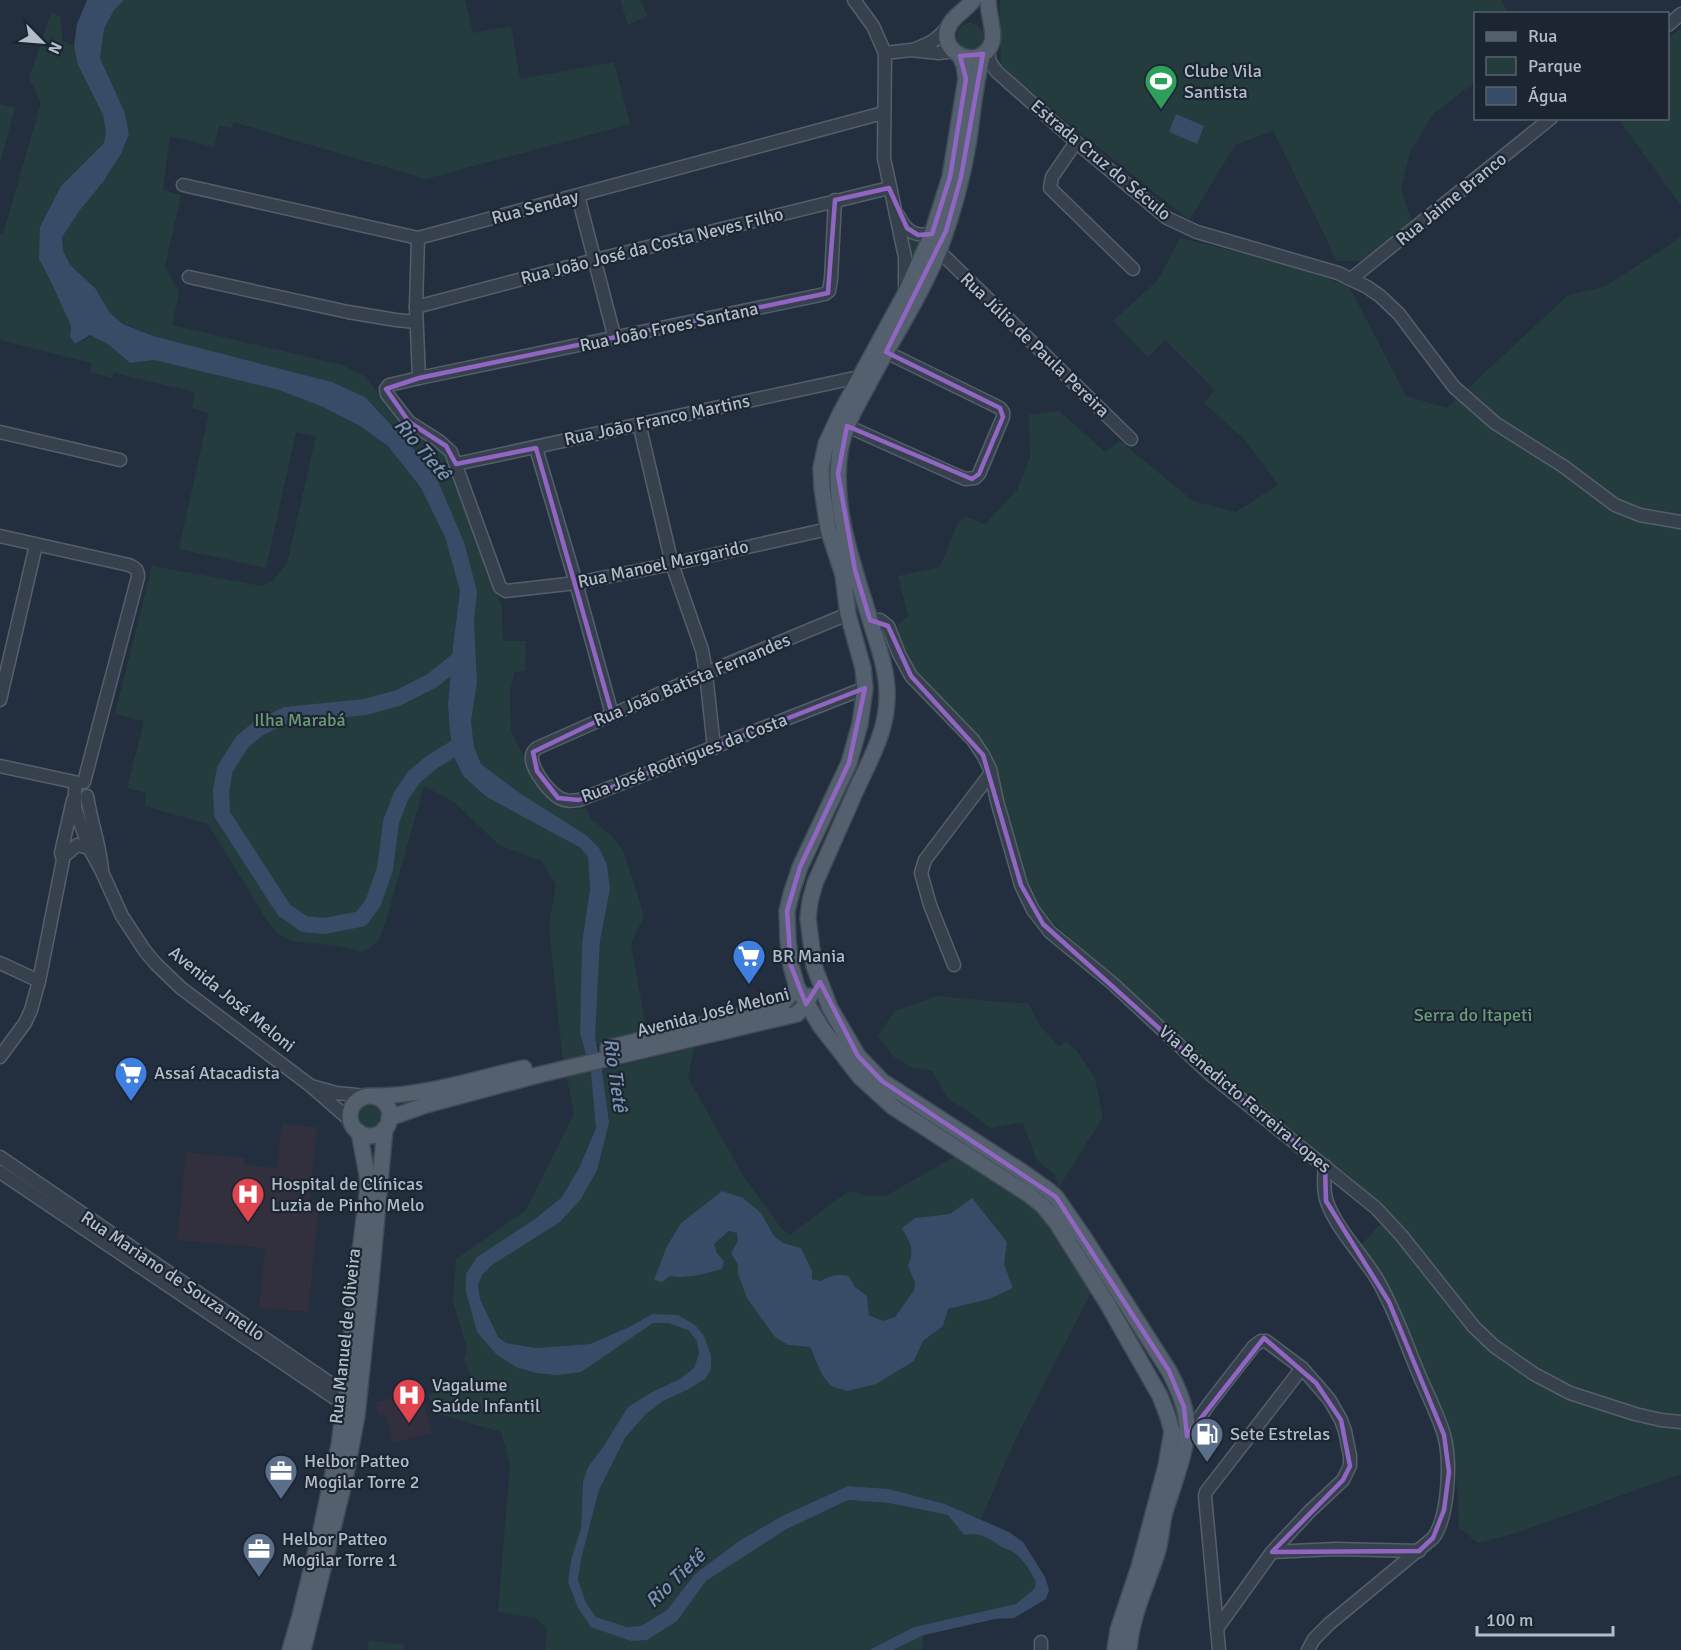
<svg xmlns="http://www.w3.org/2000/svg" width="1681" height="1650" viewBox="0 0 1681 1650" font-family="Signika,sans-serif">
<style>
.medical{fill:#32303f}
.green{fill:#253c3f;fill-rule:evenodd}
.water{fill:#384c68}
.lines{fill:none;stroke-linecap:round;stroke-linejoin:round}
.river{stroke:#384c68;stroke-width:16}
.minor-casing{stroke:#555f6c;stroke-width:15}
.major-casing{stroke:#404a57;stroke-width:18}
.minor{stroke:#37414e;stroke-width:12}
.major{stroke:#55606e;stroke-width:15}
.marked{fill:none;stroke:#9166c3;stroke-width:4.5;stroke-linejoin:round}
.labels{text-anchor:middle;stroke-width:4.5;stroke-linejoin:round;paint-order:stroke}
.poi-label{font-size:18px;fill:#b3bcc9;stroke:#1c2633;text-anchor:start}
.street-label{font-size:18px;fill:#b3bcc9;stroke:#1c2633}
.park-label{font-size:18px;fill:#6a9b75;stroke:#1c2633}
.water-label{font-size:20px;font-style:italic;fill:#7b92b2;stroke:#1c2633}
</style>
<rect width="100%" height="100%" fill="#232f3e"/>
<g class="medical">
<path d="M282,1124L317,1127L309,1204L319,1205L308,1312L259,1308L265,1248L177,1240L186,1152L244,1158V1165L277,1168Z"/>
<path d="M421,1392L432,1433L393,1443L386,1416L378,1415L376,1402Z"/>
</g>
<g class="green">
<path d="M124,0H465L473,33L511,26L520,79L614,62L630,124L426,179L233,122L232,128L219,126L214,147L170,136L163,190L181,195L165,266L179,292L172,325L342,365L364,376L410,432L439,450L455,469L502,607L503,641H526L525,671L514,672L510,693L511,731L537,784L565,806L572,809L586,808L591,819L612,836L624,852L644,916L631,944L647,1033L596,1045L595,1038L600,941L610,889L607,865L521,794L481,764L474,747L471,722L477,682L474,621L477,592L433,470L365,397L332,382L153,336L123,323L110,313L95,288L70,265L63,250L62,237L80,210L103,182L121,154L129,134L125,113L100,58L104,29L114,10Z"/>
<path d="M620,0H641L647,16L628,25Z"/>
<path d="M1000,0H1501L1508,13L1476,14L1475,80L1471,85L1434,113L1410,152L1401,190L1412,222L1362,261H1336L1325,236L1273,131L1235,145L1190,219L1172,207L1001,68Z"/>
<path d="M51,13L60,16L63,41L74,46L78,65L103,115L106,131L104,143L61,186L39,259L52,284L71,326L70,337L75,344L93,336L108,344L130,363L154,360L279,390L323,407L360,426L388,446L421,488L445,537L460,591L453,646L448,705L450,733L455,760L463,777L582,848L588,857L590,889L582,943L580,1033L591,1073L596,1127L579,1168L562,1197L466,1274V1292L477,1332L516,1367L638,1332L653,1323H668L688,1330L697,1341L699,1354L694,1368L680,1379L654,1391L603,1447L588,1467L583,1482L581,1528L571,1560L568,1582L578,1608L631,1641L677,1621L706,1581L749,1552L785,1530L848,1500L889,1503L948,1515L964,1535C979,1532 988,1537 1000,1546C1004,1549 1009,1549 1013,1552C1023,1560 1030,1571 1036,1582L1034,1589L1016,1604L914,1627L869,1650H545L547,1629L536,1618L498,1612L510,1464L501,1432L435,1413L428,1395L472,1379L464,1360L467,1348L453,1302L456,1259L526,1210L574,1114L562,1053L549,927L556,884L541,861L499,845L454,802L424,786L386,921L379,940L370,948L362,952L338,946L292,941L278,934L268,922L208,824L145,806L146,793L127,788L144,721L115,714L152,566L261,586L272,581L287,564L316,436L296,432L266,568L179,549L209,413L192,408L195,392L114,373L112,378L90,372L91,363L0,340V234H3L41,103L29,78Z"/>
<circle cx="970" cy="36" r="13"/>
<path d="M1681,28V205L1618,119L1668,118V39Z"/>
<path d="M0,104L15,108L0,163Z"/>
<path d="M902,230C909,237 914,241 924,240L910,273Z"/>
<path d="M1681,235V1474L1516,1533L1478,1543L1459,1528L1458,1496L1447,1420L1392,1297L1359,1247L1388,1216L1214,1071L1059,928L1030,896L993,765L908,669L894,629L908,616L898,576L940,567L958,522L966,517L985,524L1017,490L1030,458L1029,415L1059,411L1105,452L1120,441L1193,501L1236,512L1278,485L1244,439L1204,403L1215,390L1165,340L1148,357L1113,321L1158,280L1180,238L1281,263L1349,286L1406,396L1447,408L1567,296L1606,286L1675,241Z"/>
<path d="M937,996L999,1002L1028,1003L1039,1024L1059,1047L1066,1041L1076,1050L1095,1078L1103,1117L1059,1187L1055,1175L1036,1159L1023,1122L991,1128L965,1109L949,1100L932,1071L913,1068L895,1058L878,1036L895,1011Z"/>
<path d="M694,1048L688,1078L744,1177L781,1228L790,1235L849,1191L869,1196H886L955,1156L1019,1195L1041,1212L1092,1291L1016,1438L981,1519L945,1504L889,1489L848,1486L782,1516L739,1541L695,1574L667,1610L641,1626L627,1627L596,1617L586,1603L578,1580L581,1559L599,1490L625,1438L645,1415L663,1401L687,1390L705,1379L711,1370L704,1336L652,1314L631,1326L590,1344L535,1348L506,1343L498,1337L480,1299L478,1285L482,1275L492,1265L560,1222L609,1123L602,1070ZM722,1191L761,1213L774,1236L783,1243L801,1248L812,1279L821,1281C829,1275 839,1274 849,1276L854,1286L867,1296L869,1314L883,1321L895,1317L914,1290L915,1283L908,1266L913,1255L909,1242L915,1218L950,1214L972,1199L1007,1242L1004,1264L1013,1287L989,1299L948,1309L943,1326L923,1341L914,1361L831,1386L822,1376L810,1347L788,1345L738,1275V1265L731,1253L738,1241V1233L730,1231L714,1244L717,1253L724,1261L722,1269C704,1274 688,1279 670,1276L667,1246L681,1223Z"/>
<circle cx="371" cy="1115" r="13"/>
<path d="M924,1635L922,1650H893Z"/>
<path d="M369,1640L404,1645L403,1650H367Z"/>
</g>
<g class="water">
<path d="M87,0H124L114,10L104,29L100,58L125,113L129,134L121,154L103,182L80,210L62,237L63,250L70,265L95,288L110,313L123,324L153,336L332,382L365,397L433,470L464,542L477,592L474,621L477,682L471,722L474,747L481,764L521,794L586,835L599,848L607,865L610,889L600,941L595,1038L602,1070L609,1122L597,1170L581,1199L560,1222L492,1265L482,1275L478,1285L480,1299L498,1337L506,1343L535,1348L590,1344L631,1326L652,1314L678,1315L695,1325L704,1336L711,1356V1370L705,1379L687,1390L663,1401L645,1415L625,1438L599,1490L581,1559L578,1580L586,1603L596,1617L627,1627L641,1626L667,1610L695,1574L739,1541L782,1516L848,1486L889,1489L945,1504L1009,1532L1023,1542L1045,1577L1049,1590L1046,1599L1014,1618L995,1619L924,1635L893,1650H869L914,1627L1016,1604L1034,1589L1036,1582C1030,1571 1023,1559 1013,1552C1009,1549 1004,1549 1000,1546C988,1537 979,1532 964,1535L948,1515L889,1503L848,1500L785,1530L706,1581L677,1621L647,1640L631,1641L591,1627L578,1608L568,1582L571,1560L581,1528L583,1482L588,1467L603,1447L628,1407L654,1391L680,1379L694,1368L699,1354L697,1341L688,1330L668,1323H653L581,1372L558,1375L536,1373L516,1367L496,1354L477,1332L466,1292V1274L477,1257L535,1219L562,1197L579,1168L596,1128L591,1073L580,1033L582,943L590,889L588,857L581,848L487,797L463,776L455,759L450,733L448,705L453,646L460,591L445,537L421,488L388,446L360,426L323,407L279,390L154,360L130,363L108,344L90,335L75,344L70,337L71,326L52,284L39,259L40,227L61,186L104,143L106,131L103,115L78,65L74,46L77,24Z"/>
<path d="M1176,114L1204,126L1197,144L1169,132Z"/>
<path d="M722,1191L743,1198L761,1213L774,1236L783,1243L801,1248L812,1271V1279L821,1281C829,1275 839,1274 849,1276L854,1286L867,1296L869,1315L883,1321L895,1317L914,1290L915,1283L908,1266C915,1250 910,1243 902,1228L915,1218L950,1214L972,1198L1007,1242L1004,1264L1013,1288L989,1299L948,1309L943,1326L923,1341L914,1361L876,1384L847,1391L831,1386L822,1375L810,1347L788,1345L775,1337L747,1298L738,1274V1265L731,1253L738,1241L737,1233L729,1231L714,1244L717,1253L724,1261L722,1269C704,1274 688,1279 670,1276L662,1282L654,1280L667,1246L681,1223Z"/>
</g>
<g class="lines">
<path class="river" d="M458,746L432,762L414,777L401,796L391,822L385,869L373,903L361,919L324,926L304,924L284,910L222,814L221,791L225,769L242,742L259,728L286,715L365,707L398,698L433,680L459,659"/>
<defs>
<g id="minor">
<path d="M854,0L873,26L885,53L884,158L905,257V290"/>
<path d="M1668,25L1681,14"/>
<path d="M915,49C932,43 938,39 949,25"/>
<path d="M988,50L990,62L997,72L1076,142L1167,218L1197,232L1338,273L1367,287L1380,296L1399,314L1454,387L1495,423L1563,466L1615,505L1640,515L1681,522"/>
<path d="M885,53L911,50L939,53L954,51"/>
<path d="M1076,142L1052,177L1050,188L1133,269"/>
<path d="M183,185L418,238L883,113"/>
<path d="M578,196L615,339"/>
<path d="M898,215C906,231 914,237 932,234"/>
<path d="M418,238L416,307L419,378"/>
<path d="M939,251L1131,439"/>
<path d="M189,277L348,312L396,320L416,322"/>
<path d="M1351,279L1551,118"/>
<path d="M416,307L595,260L889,188"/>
<path d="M639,423L672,564L702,650L706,673L714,748"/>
<path d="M847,426L965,479L975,478L979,474L1003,417V412L1000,408L886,352"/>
<path d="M0,432L120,460"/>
<path d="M536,448L576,583L612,714"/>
<path d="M456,464L859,377"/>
<path d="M828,529L672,564L576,583L506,591L500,587L451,452L439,441L409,422L387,394L386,389L389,385L419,378L825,294L829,291L831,279L835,200"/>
<path d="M0,536L129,565C135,568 138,569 138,577L84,782"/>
<path d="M848,614L706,673L537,748C534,751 532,752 532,756C530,768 552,798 565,800C569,802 574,800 579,800L865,688"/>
<path d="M870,620H880L888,626L899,654L911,676L973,740L983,755L990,769L997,801L1021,885L1033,910L1050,932L1112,983L1211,1075L1376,1208L1401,1235L1474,1327L1494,1346L1534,1374L1570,1393L1635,1414L1661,1420L1681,1422"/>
<path d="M0,700L36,545"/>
<path d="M0,766L79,783"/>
<path d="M75,789V808L89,848L102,872L122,916L145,951L156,964L181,988L311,1086L351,1121"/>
<path d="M87,796C91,822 100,845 102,870"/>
<path d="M68,853L77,845L89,848"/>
<path d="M0,963L39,981"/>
<path d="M954,965L930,905L921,873L925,860L991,773"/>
<path d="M0,1057L25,1023L31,1010L39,981L63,860L61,853L73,800"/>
<path d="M315,1087L336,1093L367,1096"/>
<path d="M0,1157L346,1394"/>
<path d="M0,1172L345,1405"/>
<path d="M1187,1436L1209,1404L1254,1346L1261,1341H1266L1302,1368L1329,1399L1341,1420L1345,1431L1350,1456V1466L1343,1480L1309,1512L1272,1552L1218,1627"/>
<path d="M1272,1552L1335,1549L1419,1551"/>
<path d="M1041,1642V1650"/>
<path d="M1219,1650L1205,1496L1206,1492L1302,1368"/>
<path d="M1308,1650L1314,1639L1329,1624L1433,1538C1449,1517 1451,1460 1444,1435C1438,1414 1426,1392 1418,1372C1405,1341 1394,1308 1377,1279C1363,1256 1336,1228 1327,1202C1323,1191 1324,1178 1325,1166"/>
</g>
<g id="major">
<path d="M973,0C967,9 955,15 950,24C934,52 981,74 992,42C995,32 988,13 988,0"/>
<path d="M983,54C975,82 973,110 969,139C963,176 953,213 940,248C921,296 892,339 868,385C857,405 844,427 840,451C831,509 855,569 871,623C879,648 888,673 887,698C887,730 870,760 857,788C843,820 829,851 815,883L810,901L808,918L814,966L830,1008L858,1056L882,1081L1024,1173L1048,1190L1056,1197L1085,1239L1169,1371C1178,1388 1187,1408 1187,1427C1187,1450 1173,1486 1166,1508C1161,1522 1162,1538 1157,1553C1147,1585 1131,1616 1129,1650"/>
<path d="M960,56L964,65L966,79L950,177L932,234L905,294L841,412L826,444L821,468L822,488L828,529L843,575L848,614L863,668L865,688L860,724L849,763L800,867L792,891L787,911L788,940L791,966L797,987L821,1027L860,1077L893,1107L1028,1194L1043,1206L1056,1222L1107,1303L1160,1396L1167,1414L1172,1431L1166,1466L1139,1567L1118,1630L1115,1650"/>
<path d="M608,1048L780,1006L797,987"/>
<path d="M374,1096C424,1096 475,1079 524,1068"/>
<circle cx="370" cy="1116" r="20"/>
<path d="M389,1118L426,1105L542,1074L797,1014L806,1004L810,996"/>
<path d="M290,1650L300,1616L321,1530L339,1445L346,1394L357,1276L368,1187L367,1174L359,1132"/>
<path d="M303,1650L345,1479L357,1415L370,1291L385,1128"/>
</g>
</defs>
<use href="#minor" class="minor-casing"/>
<use href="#major" class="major-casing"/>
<use href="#minor" class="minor"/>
<use href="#major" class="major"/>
</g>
<path class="marked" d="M983,54L961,177L946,231L886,352L1000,408L1003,417L979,474L972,479L847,426L838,474L855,570L870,620L888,626L911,676L983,755L1021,885L1043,924L1211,1075L1325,1166L1326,1201L1389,1302L1444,1435L1449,1472L1444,1510L1433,1538L1419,1551L1272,1552L1343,1480L1350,1466L1341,1420L1316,1383L1264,1338L1187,1436L1184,1407L1169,1371L1056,1197L882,1081L858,1056L820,982L806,1004L791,966L787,911L800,867L849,763L865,688L579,800L558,798L537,771L533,752L612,714L536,448L456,464L446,446L409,422L386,389L419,378L828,293L835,200L889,188L907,228L918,235L932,234L950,177L966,79L960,56Z"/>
<defs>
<symbol id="stadium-pin" viewBox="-11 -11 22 30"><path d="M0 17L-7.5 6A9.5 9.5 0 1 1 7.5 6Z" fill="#2e9e5b" stroke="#1c2633"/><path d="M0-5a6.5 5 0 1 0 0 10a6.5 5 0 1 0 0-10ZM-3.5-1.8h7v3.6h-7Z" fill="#fff"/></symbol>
<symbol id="supermarket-pin" viewBox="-11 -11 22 30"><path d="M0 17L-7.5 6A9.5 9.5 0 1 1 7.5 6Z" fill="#3f7fe0" stroke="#1c2633"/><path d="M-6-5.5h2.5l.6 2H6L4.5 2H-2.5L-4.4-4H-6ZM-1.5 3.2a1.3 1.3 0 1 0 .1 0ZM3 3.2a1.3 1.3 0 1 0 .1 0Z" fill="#fff"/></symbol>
<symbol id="hospital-pin" viewBox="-11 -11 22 30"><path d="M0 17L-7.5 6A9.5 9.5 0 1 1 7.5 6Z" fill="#e0444e" stroke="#1c2633"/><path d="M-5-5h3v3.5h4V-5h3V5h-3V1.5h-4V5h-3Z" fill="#fff"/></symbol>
<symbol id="fuel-pin" viewBox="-11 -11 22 30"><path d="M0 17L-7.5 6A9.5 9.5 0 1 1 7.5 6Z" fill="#5c6f8a" stroke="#1c2633"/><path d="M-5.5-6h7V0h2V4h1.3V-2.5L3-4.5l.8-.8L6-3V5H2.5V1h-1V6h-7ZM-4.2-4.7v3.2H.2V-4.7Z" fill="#fff"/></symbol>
<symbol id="office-pin" viewBox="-11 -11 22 30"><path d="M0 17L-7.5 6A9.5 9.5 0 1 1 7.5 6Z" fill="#5c6f8a" stroke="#1c2633"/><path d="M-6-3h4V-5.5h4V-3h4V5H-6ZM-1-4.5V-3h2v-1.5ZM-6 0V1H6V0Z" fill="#fff"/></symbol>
</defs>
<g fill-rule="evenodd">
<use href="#stadium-pin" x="1142" y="62" width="38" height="52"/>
<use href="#supermarket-pin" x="730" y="937" width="38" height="52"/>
<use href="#supermarket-pin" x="112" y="1054" width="38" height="52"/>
<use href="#hospital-pin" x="229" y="1175" width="38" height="52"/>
<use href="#hospital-pin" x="390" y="1376" width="38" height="52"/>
<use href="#fuel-pin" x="1188" y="1415" width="38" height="52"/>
<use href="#office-pin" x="262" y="1452" width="38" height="52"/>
<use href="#office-pin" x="240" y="1530" width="38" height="52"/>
</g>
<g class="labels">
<g class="poi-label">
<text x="1184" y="77">Clube Vila<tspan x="1184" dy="21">Santista</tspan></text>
<text x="772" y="962">BR Mania</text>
<text x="154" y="1079">Assaí Atacadista</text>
<text x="271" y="1190">Hospital de Clínicas<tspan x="271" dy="21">Luzia de Pinho Melo</tspan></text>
<text x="432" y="1391">Vagalume<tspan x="432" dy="21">Saúde Infantil</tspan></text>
<text x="1230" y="1440">Sete Estrelas</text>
<text x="304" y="1467">Helbor Patteo<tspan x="304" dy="21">Mogilar Torre 2</tspan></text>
<text x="282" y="1545">Helbor Patteo<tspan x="282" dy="21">Mogilar Torre 1</tspan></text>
</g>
<g class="street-label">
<text transform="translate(1101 160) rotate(40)" y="6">Estrada Cruz do Século</text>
<text transform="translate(1451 199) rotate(-39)" y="6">Rua Jaime Branco</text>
<text transform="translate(535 207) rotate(-15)" y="6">Rua Senday</text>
<text transform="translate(652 246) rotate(-14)" y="6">Rua João José da Costa Neves Filho</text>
<text transform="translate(669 327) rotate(-12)" y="6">Rua João Froes Santana</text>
<text transform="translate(1035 345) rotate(44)" y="6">Rua Júlio de Paula Pereira</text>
<text transform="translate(657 420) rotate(-12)" y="6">Rua João Franco Martins</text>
<text transform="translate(663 564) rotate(-12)" y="6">Rua Manoel Margarido</text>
<text transform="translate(692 680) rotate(-23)" y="6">Rua João Batista Fernandes</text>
<text transform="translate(684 758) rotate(-21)" y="6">Rua José Rodrigues da Costa</text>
<text transform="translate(232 999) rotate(39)" y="6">Avenida José Meloni</text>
<text transform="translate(713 1012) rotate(-14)" y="6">Avenida José Meloni</text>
<text transform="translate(1245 1099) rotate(40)" y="6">Via Benedicto Ferreira Lopes</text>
<text transform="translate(173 1276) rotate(34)" y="6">Rua Mariano de Souza mello</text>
<text transform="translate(345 1336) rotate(-84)" y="6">Rua Manuel de Oliveira</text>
</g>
<g class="park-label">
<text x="300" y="726">Ilha Marabá</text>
<text x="1473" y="1021">Serra do Itapeti</text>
</g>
<g class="water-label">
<text transform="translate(423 449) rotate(49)" y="7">Rio Tietê</text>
<text transform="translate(616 1075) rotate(82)" y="7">Rio Tietê</text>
<text transform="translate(675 1578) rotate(-44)" y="7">Rio Tietê</text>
</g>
</g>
<rect x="1474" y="12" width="195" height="108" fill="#1c2633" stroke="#58626f" stroke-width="1.5"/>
<rect x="1486" y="32" width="30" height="9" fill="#55606e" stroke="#58626f" stroke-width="1.5"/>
<text x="1528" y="42" font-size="18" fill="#b3bcc9">Rua</text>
<rect x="1486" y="57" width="30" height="18" fill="#253c3f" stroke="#58626f" stroke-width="1.5"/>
<text x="1528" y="72" font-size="18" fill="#b3bcc9">Parque</text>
<rect x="1486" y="87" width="30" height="18" fill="#384c68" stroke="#58626f" stroke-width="1.5"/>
<text x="1528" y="102" font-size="18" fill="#b3bcc9">Água</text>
<g transform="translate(42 42) rotate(115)" stroke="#1c2633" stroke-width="4.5" paint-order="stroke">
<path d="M0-4.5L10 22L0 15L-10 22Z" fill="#b3bcc9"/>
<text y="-9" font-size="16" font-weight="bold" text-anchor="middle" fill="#b3bcc9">N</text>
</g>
<path d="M1477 1626v9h136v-9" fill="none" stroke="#b3bcc9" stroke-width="3"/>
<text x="1486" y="1626" font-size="18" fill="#b3bcc9" stroke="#1c2633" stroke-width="4.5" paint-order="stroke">100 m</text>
</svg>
